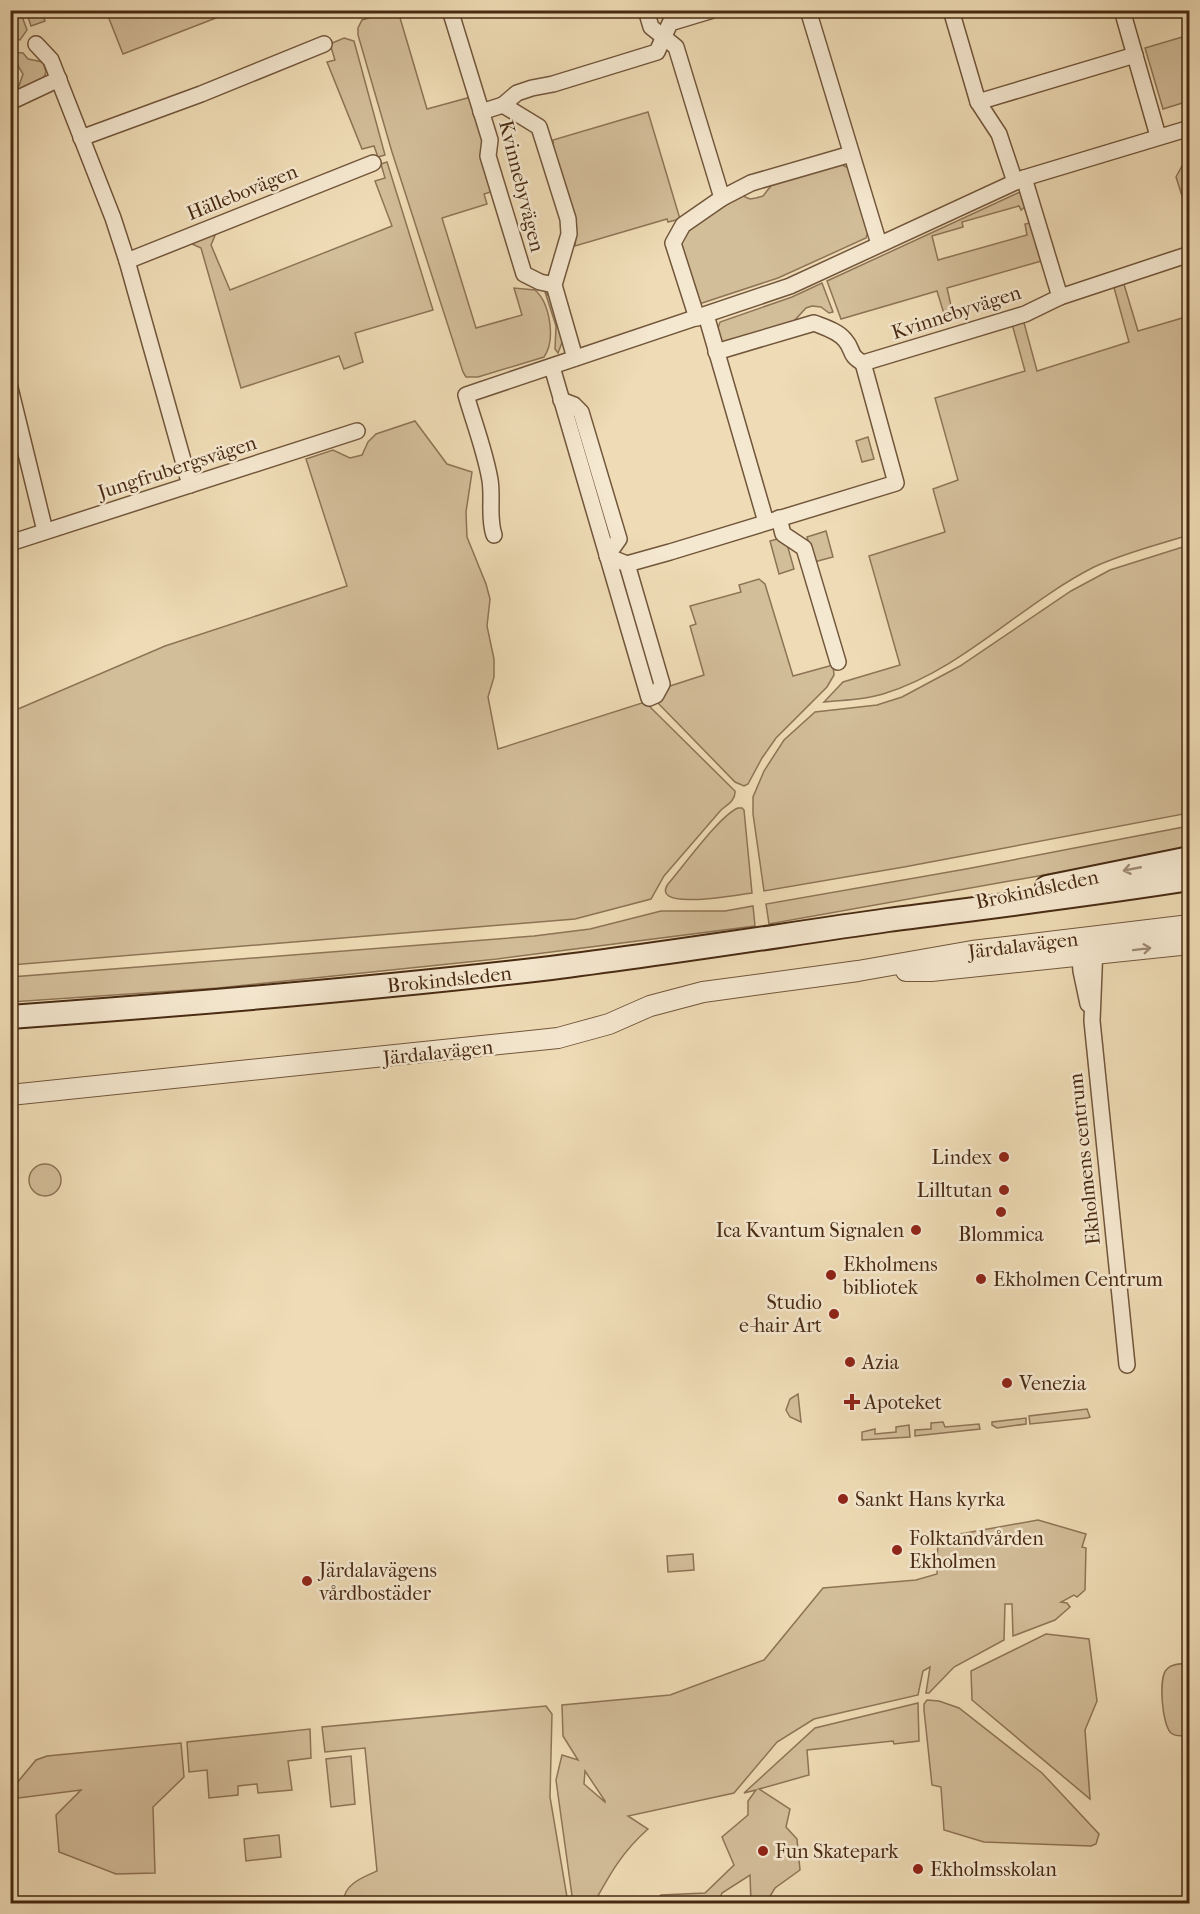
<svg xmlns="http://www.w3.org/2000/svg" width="1200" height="1914" viewBox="0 0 1200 1914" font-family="'IM FELL French Canon',serif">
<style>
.green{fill:#d3be9a;stroke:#8e7456;stroke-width:1.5;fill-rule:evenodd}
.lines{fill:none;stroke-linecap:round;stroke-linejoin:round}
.minor-casing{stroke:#72563b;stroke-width:18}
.tertiary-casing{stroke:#72563b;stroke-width:22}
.secondary-casing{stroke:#482a12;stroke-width:26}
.minor{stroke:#f5e8d0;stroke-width:15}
.tertiary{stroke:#f5e8d0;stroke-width:20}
.secondary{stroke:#f5e8d0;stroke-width:22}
.oneway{stroke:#9e8971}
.poi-dot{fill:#8f2418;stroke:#f5e8d0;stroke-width:2}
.labels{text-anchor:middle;stroke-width:5;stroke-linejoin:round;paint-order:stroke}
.street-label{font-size:20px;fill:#482a12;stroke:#f5e8d0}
.poi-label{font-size:20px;fill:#482a12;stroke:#f5e8d0;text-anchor:start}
</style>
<rect width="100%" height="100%" fill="#efdcb6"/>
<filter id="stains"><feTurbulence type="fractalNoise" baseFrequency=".00333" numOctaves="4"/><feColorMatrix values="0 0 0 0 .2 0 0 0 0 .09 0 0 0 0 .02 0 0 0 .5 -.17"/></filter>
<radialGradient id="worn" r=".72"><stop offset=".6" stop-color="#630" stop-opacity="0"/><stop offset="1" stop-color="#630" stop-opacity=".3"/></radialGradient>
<g class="green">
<path d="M11,10L20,11L27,30L20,40L11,38Z"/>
<path d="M26,11H46L42,13L45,21L31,26Z"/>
<path d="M106,11H234L123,54Z"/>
<path d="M392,11H398L427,109L471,97L484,141L494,191L484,194L487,204L442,218L476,328L522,315L514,288L535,290C550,303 556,340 544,357L478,377H466L463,372L392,152L358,35V28L362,20Z"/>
<path d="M1189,35V101L1163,109L1145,48Z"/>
<path d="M344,38L354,41L385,155L378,157L374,146L362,149L327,62L335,60L330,44Z"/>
<path d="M10,52L23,53L28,59L43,62L46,72L43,80L16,94L23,74Z"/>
<path d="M648,112L680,219L668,222L667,219L575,246L576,236L554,154L553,140Z"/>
<path d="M1189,153V204L1185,205L1176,177Z"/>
<path d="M387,162L433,310L355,333L363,362L344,369L339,356L241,388L201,248L190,243L216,233L211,245L230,290L392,226L375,181L385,178L381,164Z"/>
<path d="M840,164L851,169L868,232L866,238L778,278L696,305C691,288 676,255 681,238C686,222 726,204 741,195L750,199L756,198L763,196L774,182Z"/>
<path d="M1020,192L1023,193L1026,206L1021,210L1019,206L962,222L963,227L932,236L938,260L1027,235L1025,224L1030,223L1045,260L947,288L953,314L945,317L937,291L841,319L827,281Z"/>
<path d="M1123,281L1138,331L1189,316V535C1157,545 1124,553 1094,567C1021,604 962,670 883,694C864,700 843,700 824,702L843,682L900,665L869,556L945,532L933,489L958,480L935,398L1025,371L1012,324L1023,319L1037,371L1129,342L1113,284Z"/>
<path d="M822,283L833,312L829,313L821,307L812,306L806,308L793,322L724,343C716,339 717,329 720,322L792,297Z"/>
<path d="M545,292L550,297L563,340L558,353L555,349L556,326Z"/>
<path d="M415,421L447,464L472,472L466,512L467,537L486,584L490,599L487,626L494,659V677L488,697L498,749L645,702L735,791C736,800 727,805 721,810L664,876L651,899L575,919L11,965V712L165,646L347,586L306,459L333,450L350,458L362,455L368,442L376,434Z"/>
<path d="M868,437L874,459L862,462L856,441Z"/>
<path d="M826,531L833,557L814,562L807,537Z"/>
<path d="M785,537L794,569L779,574L770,541Z"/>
<path d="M1189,545V813L904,867L764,891L753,814V797L764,771L784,740L815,712L877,705L902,697L960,666L1071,591L1110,570Z"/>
<path d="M759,579L765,584L793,676L833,665L834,675L827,687L776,738L762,758L748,784L744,786L735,782L656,701L667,687L704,675L690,626L696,624L690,606L741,592L739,585Z"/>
<path d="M738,808H742L744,810L752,893C740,894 649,912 668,884C683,867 720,815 738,808Z"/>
<path d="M1189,826V849L769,924L766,904L966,869Z"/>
<path d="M753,906L755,926L497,959L218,988L11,1002V977L534,936L590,929L661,911H725Z"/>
<circle cx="45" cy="1180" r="16"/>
<path d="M798,1394L801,1422L790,1417L786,1410L790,1399Z"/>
<path d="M1087,1409L1090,1417L1087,1418L1030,1424L1029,1416Z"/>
<path d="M1026,1418V1424L997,1428L992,1425V1422Z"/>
<path d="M943,1422L945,1427L979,1424L980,1429L915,1436V1430L931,1429V1423Z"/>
<path d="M909,1425L910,1437L862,1440V1432L875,1429V1434L896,1432V1427Z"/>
<path d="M1038,1520L1086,1534L1082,1547L1086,1548L1085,1590L1077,1597L1074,1595L1061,1602L1067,1603L1070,1607L1055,1620L1013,1636L1012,1604H1005L1004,1640L954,1667L929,1693H926L930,1667L923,1671L918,1695L814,1719L777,1742L734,1793L628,1816L648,1829C622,1852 610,1874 594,1903H573L556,1780L562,1755L578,1760L563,1736L562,1705L670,1695L764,1660L823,1588L916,1580L937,1574L938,1538ZM585,1771L605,1801V1802L584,1784Z"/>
<path d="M693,1554L694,1570L668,1572L667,1556Z"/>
<path d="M1046,1634L1089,1639L1097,1701L1085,1730L1090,1799L972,1700L971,1671Z"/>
<path d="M1189,1663V1735C1183,1736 1176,1737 1171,1733C1162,1725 1158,1677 1167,1669C1172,1663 1182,1664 1189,1663Z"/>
<path d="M927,1700L939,1701L959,1708L1042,1773L1099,1834L1096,1844L1091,1846L984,1842L944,1830L941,1787L932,1785L924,1710V1704Z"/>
<path d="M918,1703L919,1741L894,1744L893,1741L807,1750L809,1775L759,1789L790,1809L786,1827L797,1839L800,1870L775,1888L766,1903H751L750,1875L722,1893L718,1903H652L661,1895L705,1893L734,1865L722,1837L748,1815V1801L756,1790L744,1793L815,1728Z"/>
<path d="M546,1706L552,1714L550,1797L568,1903H344C342,1885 363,1877 377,1871L365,1748L325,1752L322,1727Z"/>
<path d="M310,1729L311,1758L288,1761L292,1790L258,1793L257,1784L238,1786V1795L209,1798L207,1770L189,1772L187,1742Z"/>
<path d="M181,1743L184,1777L153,1807L155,1873L116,1874L59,1852L56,1815L81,1790L11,1799V1790L36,1760L47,1756Z"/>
<path d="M351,1756L355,1804L331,1807L326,1759Z"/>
<path d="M279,1835L281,1857L246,1861L244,1839Z"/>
</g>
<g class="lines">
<defs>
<g id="minor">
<path d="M450,10L490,140L488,156L524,274L540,282L554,285"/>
<path d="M646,10L651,27L676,47L722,198L683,225L673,243L697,318"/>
<path d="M808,10L879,244"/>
<path d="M951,10L978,102L999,134L1015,182"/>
<path d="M1122,10L1158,136"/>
<path d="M36,44L51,60L113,218L127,261L190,485"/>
<path d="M10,102L59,79"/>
<path d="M978,102L1135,55"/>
<path d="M503,105L517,93L532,88L553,84L657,52L670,23L713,10"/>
<path d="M481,112L503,105L539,127L568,219L569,234L554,285L575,358"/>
<path d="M81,138L201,94L324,44"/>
<path d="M1024,178L1060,297L1190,254"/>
<path d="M722,198L751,183L851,154"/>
<path d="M127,261L373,163"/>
<path d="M706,315L766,522"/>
<path d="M716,352L814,323C824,327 838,331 845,340C854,350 848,355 863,363"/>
<path d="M552,367L649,698L656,695L662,684L627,564"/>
<path d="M10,388L45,531"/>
<path d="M561,400L574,405L581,412L619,539L607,556L627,564L670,552L896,483L863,363L1025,314L1060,297"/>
<path d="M779,518L783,534L804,548L838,662"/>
<path d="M494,535C488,517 493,499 490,480C485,451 474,423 466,395L790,286L1024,178L1190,128"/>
<path d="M10,543L357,431"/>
<path d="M1079,945L1081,971L1088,1004"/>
<path d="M1095,946L1092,1021L1127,1365"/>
</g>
<g id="tertiary">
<path d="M906,971H931L1190,944"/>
<path d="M10,1095L558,1038L609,1024L650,1006L703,992L858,971L972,951L1190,925"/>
</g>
<g id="secondary">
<path d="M1047,887L1190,858"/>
<path id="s1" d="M10,1017C191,1004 372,989 551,968C664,954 776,936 888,920C989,907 1089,895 1190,879"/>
</g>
</defs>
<use href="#minor" class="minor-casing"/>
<use href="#tertiary" class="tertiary-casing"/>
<use href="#secondary" class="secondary-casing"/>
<use href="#minor" class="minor"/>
<use href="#tertiary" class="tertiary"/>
<use href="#secondary" class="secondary"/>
</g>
<defs><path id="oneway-shaft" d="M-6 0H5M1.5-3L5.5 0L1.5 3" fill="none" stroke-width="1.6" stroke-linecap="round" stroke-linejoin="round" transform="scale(1.5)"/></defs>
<g class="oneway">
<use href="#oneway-shaft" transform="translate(1132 869) rotate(169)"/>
<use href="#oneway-shaft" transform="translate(1142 949) rotate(-7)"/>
</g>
<g class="poi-dot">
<circle cx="1004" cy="1157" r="6"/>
<circle cx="1004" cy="1190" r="6"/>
<circle cx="1001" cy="1212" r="6"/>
<circle cx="916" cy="1230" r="6"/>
<circle cx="831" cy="1275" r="6"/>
<circle cx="981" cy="1279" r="6"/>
<circle cx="834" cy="1314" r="6"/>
<circle cx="850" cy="1362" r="6"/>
<circle cx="1007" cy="1383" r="6"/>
<path d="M849 1393h6v6h6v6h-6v6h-6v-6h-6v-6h6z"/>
<circle cx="843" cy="1499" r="6"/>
<circle cx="897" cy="1550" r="6"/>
<circle cx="307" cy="1581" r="6"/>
<circle cx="763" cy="1851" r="6"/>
<circle cx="918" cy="1869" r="6"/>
</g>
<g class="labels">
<g class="street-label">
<text transform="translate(522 186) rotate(76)" y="7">Kvinnebyvägen</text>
<text transform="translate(242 192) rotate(-22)" y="7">Hällebovägen</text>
<text transform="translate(956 312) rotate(-18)" y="7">Kvinnebyvägen</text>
<text transform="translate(177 467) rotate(-18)" y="7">Jungfrubergsvägen</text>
<text transform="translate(1037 889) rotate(-12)" y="7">Brokindsleden</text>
<text transform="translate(1023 945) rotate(-7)" y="7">Järdalavägen</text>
<text dy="7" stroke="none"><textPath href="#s1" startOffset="441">Brokindsleden</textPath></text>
<text transform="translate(438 1052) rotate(-6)" y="7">Järdalavägen</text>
<text transform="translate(1084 1159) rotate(-96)" y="7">Ekholmens centrum</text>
</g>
<g class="poi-label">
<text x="992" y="1164" text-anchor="end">Lindex</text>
<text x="992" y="1197" text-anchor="end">Lilltutan</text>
<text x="904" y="1237" text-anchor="end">Ica Kvantum Signalen</text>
<text x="1001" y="1241" text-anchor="middle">Blommica</text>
<text x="843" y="1271">Ekholmens<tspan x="843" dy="23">bibliotek</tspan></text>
<text x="993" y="1286">Ekholmen Centrum</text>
<text x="822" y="1309" text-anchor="end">Studio<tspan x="822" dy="23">e-hair Art</tspan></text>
<text x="862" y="1369">Azia</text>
<text x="1019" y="1390">Venezia</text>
<text x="864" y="1409">Apoteket</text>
<text x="855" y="1506">Sankt Hans kyrka</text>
<text x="909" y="1545">Folktandvården<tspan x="909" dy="23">Ekholmen</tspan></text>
<text x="319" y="1577">Järdalavägens<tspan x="319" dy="23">vårdbostäder</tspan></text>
<text x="775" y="1858">Fun Skatepark</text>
<text x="930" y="1876">Ekholmsskolan</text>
</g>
</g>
<rect width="1200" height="1914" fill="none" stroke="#efdcb6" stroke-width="36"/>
<rect x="12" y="12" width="1176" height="1890" fill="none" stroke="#482a12" stroke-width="3"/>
<rect x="18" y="18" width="1164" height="1878" fill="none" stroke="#482a12" stroke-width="1.5"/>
<rect width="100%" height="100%" filter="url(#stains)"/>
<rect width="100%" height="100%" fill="url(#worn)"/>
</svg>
